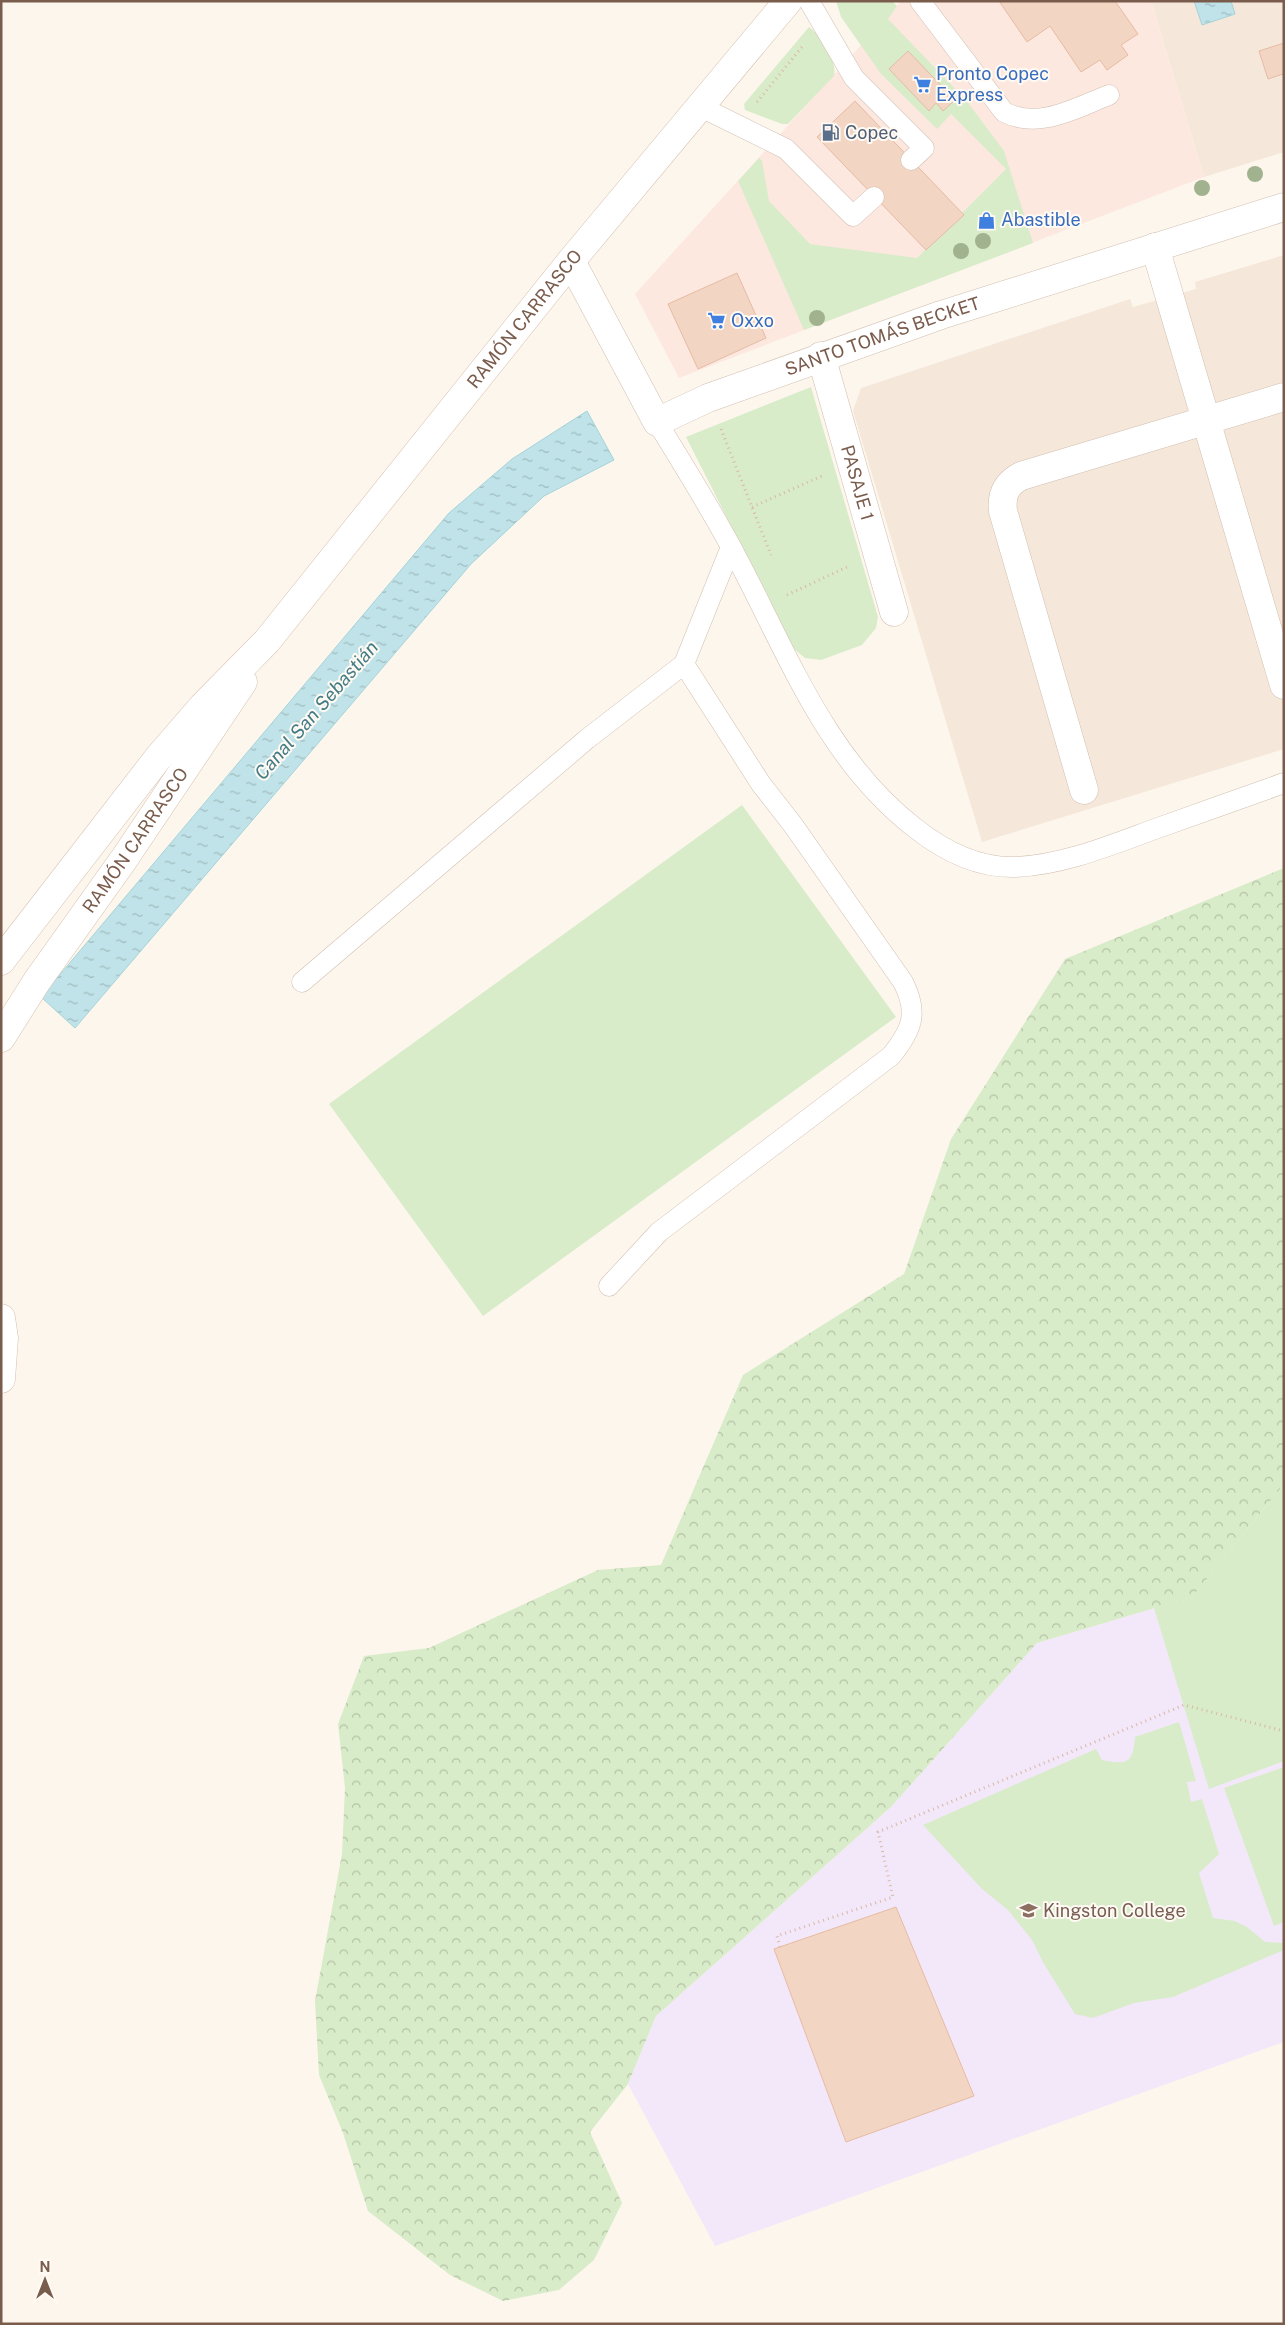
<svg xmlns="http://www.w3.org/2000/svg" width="1285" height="2325" viewBox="0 0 1285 2325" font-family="'Public Sans',sans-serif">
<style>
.residential{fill:#f5e8da}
.commercial{fill:#fde8e0}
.education{fill:#f3e8fa}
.green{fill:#d8ecc9}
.forest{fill:url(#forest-crowns)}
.water{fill:url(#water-ripples);stroke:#a5d3da}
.building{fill:#f3d5c3;stroke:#e6bba3}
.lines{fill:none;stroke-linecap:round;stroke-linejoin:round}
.service-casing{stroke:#d1beb0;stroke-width:21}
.minor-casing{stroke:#d1beb0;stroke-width:29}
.secondary-casing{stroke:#d6c0b0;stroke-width:29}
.path{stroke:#d9b8a5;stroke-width:3;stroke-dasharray:1 4;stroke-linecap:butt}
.service{stroke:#fff;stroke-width:20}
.minor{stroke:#fff;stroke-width:28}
.secondary{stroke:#fff;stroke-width:28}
.tree{fill:#a0b28e}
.labels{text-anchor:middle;stroke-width:4;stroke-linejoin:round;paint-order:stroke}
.shop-label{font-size:18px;fill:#366cbe;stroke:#fffaf3;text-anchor:start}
.service-label{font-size:18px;fill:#4e5e75;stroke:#fffaf3;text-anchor:start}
.street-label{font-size:18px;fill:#7a5c4d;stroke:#fffaf3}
.education-label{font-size:18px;fill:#785e54;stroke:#fffaf3;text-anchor:start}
.water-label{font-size:19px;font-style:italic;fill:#437c86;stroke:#fffaf3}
</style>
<defs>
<pattern id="forest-crowns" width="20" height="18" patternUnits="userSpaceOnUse" patternTransform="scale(1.25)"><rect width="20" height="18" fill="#d8ecc9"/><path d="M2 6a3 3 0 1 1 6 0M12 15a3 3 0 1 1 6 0" fill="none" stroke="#b4c2a5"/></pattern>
<pattern id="water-ripples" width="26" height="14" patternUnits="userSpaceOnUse" patternTransform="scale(1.25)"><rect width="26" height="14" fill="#bfe3e8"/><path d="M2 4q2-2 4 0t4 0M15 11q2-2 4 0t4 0" fill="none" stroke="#a0bbbe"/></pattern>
</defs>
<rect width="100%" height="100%" fill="#fdf6ec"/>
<g class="residential">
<path d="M1151,1H1284V152L1204,177Z"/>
<path d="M1284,255V749L982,842L853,411L861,388L1130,299L1133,307L1196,289L1195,282Z"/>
</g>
<path class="commercial" d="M901,1H1151L1204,177L679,378L635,294Z"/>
<path class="education" d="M1284,1484V2042L715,2246L628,2084L656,2016L892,1806L1037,1643L1192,1597Z"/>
<g class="green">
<path d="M836,1H892L897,6L888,19L966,100L1004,151L1033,243L804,330L738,181L759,158L762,161L769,201L810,244L917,258L1006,169L951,114L937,129L881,74L841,17Z"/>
<path d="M809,27C822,36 837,60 834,76L788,124H782L745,110L744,104Z"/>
<path d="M811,387L878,617L876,628L862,645L821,660L805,658L793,648L686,437Z"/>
<path d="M742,805L896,1017L483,1316L329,1104Z"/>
<path d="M1284,1484V1761L1209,1789L1154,1608L1192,1597Z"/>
<path d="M1179,1722L1196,1781L1187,1782L1191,1802L1202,1799L1219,1854L1199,1873L1213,1918L1235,1921L1247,1927L1265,1942L1284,1943V1950L1173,1997L1134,2003L1093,2018L1075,2014L1044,1964L1032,1940L1008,1910L982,1889L923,1825L1096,1749L1102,1760C1127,1765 1133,1764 1135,1737Z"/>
<path d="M1284,1767V1922L1274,1926L1224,1788Z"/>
</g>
<path class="forest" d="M1284,868V1484L1192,1597L1037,1643L892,1806L656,2016L628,2084L590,2132L622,2203L594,2260L559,2290L503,2301L450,2275L368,2211L343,2133L319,2075L315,2001L342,1854L345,1788L338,1724L364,1656L429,1648L598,1570L661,1565L743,1375L904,1274L951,1139L1065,959Z"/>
<g class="water">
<path d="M1194,1H1231L1235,14L1202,25Z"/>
<path d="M587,411L614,460L544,496L471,564L75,1028L41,997L449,513L512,459Z"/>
</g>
<g class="building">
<path d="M999,1H1115L1138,34L1121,45L1128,55L1107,70L1100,60L1081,72L1050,26L1027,42Z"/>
<path d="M1284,43V78L1283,74L1268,79L1259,51Z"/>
<path d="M908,51L955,100L943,111L936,103L929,111L889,69Z"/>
<path d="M855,101L964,215L926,250L817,137Z"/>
<path d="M737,273L766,338L698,369L668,304Z"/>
<path d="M896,1907L974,2096L846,2142L774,1949Z"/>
</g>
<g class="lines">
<defs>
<g id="service">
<path d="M809,1L854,78L924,148L911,160"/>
<path d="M920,1L1004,112C1039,130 1075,108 1109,95"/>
<path d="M699,106L786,149L853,216L874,197"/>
<path d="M657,422C682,463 708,504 731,547C785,646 823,757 915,828C944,851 978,868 1015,867C1063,865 1111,845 1155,829C1198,814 1241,798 1284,783"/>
<path d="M302,982L587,739L684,664L731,547"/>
<path d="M609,1286L659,1232L891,1056C912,1030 919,1013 903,982L793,825L761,784L684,664"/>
</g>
<g id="minor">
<path d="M1155,247L1284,685"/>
<path id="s1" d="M571,261L657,422L708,398L941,315L1284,207"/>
<path id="s2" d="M821,356L894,612"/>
<path d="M1084,790L1003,511C1001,494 1006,484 1021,476L1284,397"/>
</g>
<g id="secondary">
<path id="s3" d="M1,961L158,758L203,706L267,641L571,261L788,1"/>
<path id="s4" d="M1,1038L37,981L124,859L243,682"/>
<path d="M1,1318L4,1338L1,1379"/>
</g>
</defs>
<use href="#service" class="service-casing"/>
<use href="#minor" class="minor-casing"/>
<use href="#secondary" class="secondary-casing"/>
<g class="path">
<path d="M757,102L802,47"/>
<path d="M721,429L771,555"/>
<path d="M752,507L822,476"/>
<path d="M787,595L847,567"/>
<path d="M780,1947L777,1936L893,1897L878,1832L1184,1705L1284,1731"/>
</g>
<use href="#service" class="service"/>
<use href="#minor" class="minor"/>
<use href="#secondary" class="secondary"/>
</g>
<g class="tree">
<circle cx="1255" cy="174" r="8"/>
<circle cx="1202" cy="188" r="8"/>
<circle cx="983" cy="241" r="8"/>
<circle cx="961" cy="251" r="8"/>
<circle cx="817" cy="318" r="8"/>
</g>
<defs>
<symbol id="supermarket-bare" viewBox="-9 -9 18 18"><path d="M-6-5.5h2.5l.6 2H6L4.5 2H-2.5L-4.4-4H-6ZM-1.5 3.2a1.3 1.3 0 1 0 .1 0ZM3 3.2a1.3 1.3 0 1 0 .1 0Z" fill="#3f7fe0" stroke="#fffaf3" stroke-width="2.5" paint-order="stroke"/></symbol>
<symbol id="fuel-bare" viewBox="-9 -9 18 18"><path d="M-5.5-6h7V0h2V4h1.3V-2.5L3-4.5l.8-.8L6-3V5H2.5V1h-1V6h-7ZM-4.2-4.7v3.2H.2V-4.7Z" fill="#5c6f8a" stroke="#fffaf3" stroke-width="2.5" paint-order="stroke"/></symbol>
<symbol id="shop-bare" viewBox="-9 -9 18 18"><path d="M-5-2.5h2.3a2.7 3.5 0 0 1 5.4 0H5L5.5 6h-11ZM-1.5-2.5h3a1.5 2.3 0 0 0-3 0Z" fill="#3f7fe0" stroke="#fffaf3" stroke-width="2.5" paint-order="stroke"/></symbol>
<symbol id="school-bare" viewBox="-9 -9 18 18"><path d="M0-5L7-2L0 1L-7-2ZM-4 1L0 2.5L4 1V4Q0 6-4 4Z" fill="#8d6e63" stroke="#fffaf3" stroke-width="2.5" paint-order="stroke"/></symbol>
</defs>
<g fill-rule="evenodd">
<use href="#supermarket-bare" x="910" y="72" width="25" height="25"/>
<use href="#fuel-bare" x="818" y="120" width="25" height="25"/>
<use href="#shop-bare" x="974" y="208" width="25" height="25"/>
<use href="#supermarket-bare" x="704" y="308" width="25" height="25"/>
<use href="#school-bare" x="1016" y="1898" width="25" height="25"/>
</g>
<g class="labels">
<g class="shop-label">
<text x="936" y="80">Pronto Copec<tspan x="936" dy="21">Express</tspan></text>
<text x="1001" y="226">Abastible</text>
<text x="731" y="327">Oxxo</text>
</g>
<g class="service-label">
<text x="845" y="139">Copec</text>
</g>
<g class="street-label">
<text dy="6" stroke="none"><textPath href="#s3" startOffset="829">RAMÓN CARRASCO</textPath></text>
<text dy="6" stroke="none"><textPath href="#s1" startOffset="424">SANTO TOMÁS BECKET</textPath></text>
<text dy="6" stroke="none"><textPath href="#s2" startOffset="132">PASAJE 1</textPath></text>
<text dy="6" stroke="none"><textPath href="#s4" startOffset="239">RAMÓN CARRASCO</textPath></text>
</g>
<g class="education-label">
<text x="1043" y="1917">Kingston College</text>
</g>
<g class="water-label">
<text transform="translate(316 710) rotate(-49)" y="7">Canal San Sebastián</text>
</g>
</g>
<rect width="1285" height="2325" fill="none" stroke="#7a5c4d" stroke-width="5"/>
<g transform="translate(45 2280)" stroke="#fffaf3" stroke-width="4" paint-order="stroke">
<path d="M0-4L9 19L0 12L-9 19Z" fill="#7a5c4d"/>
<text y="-8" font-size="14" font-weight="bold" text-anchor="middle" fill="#7a5c4d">N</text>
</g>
</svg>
